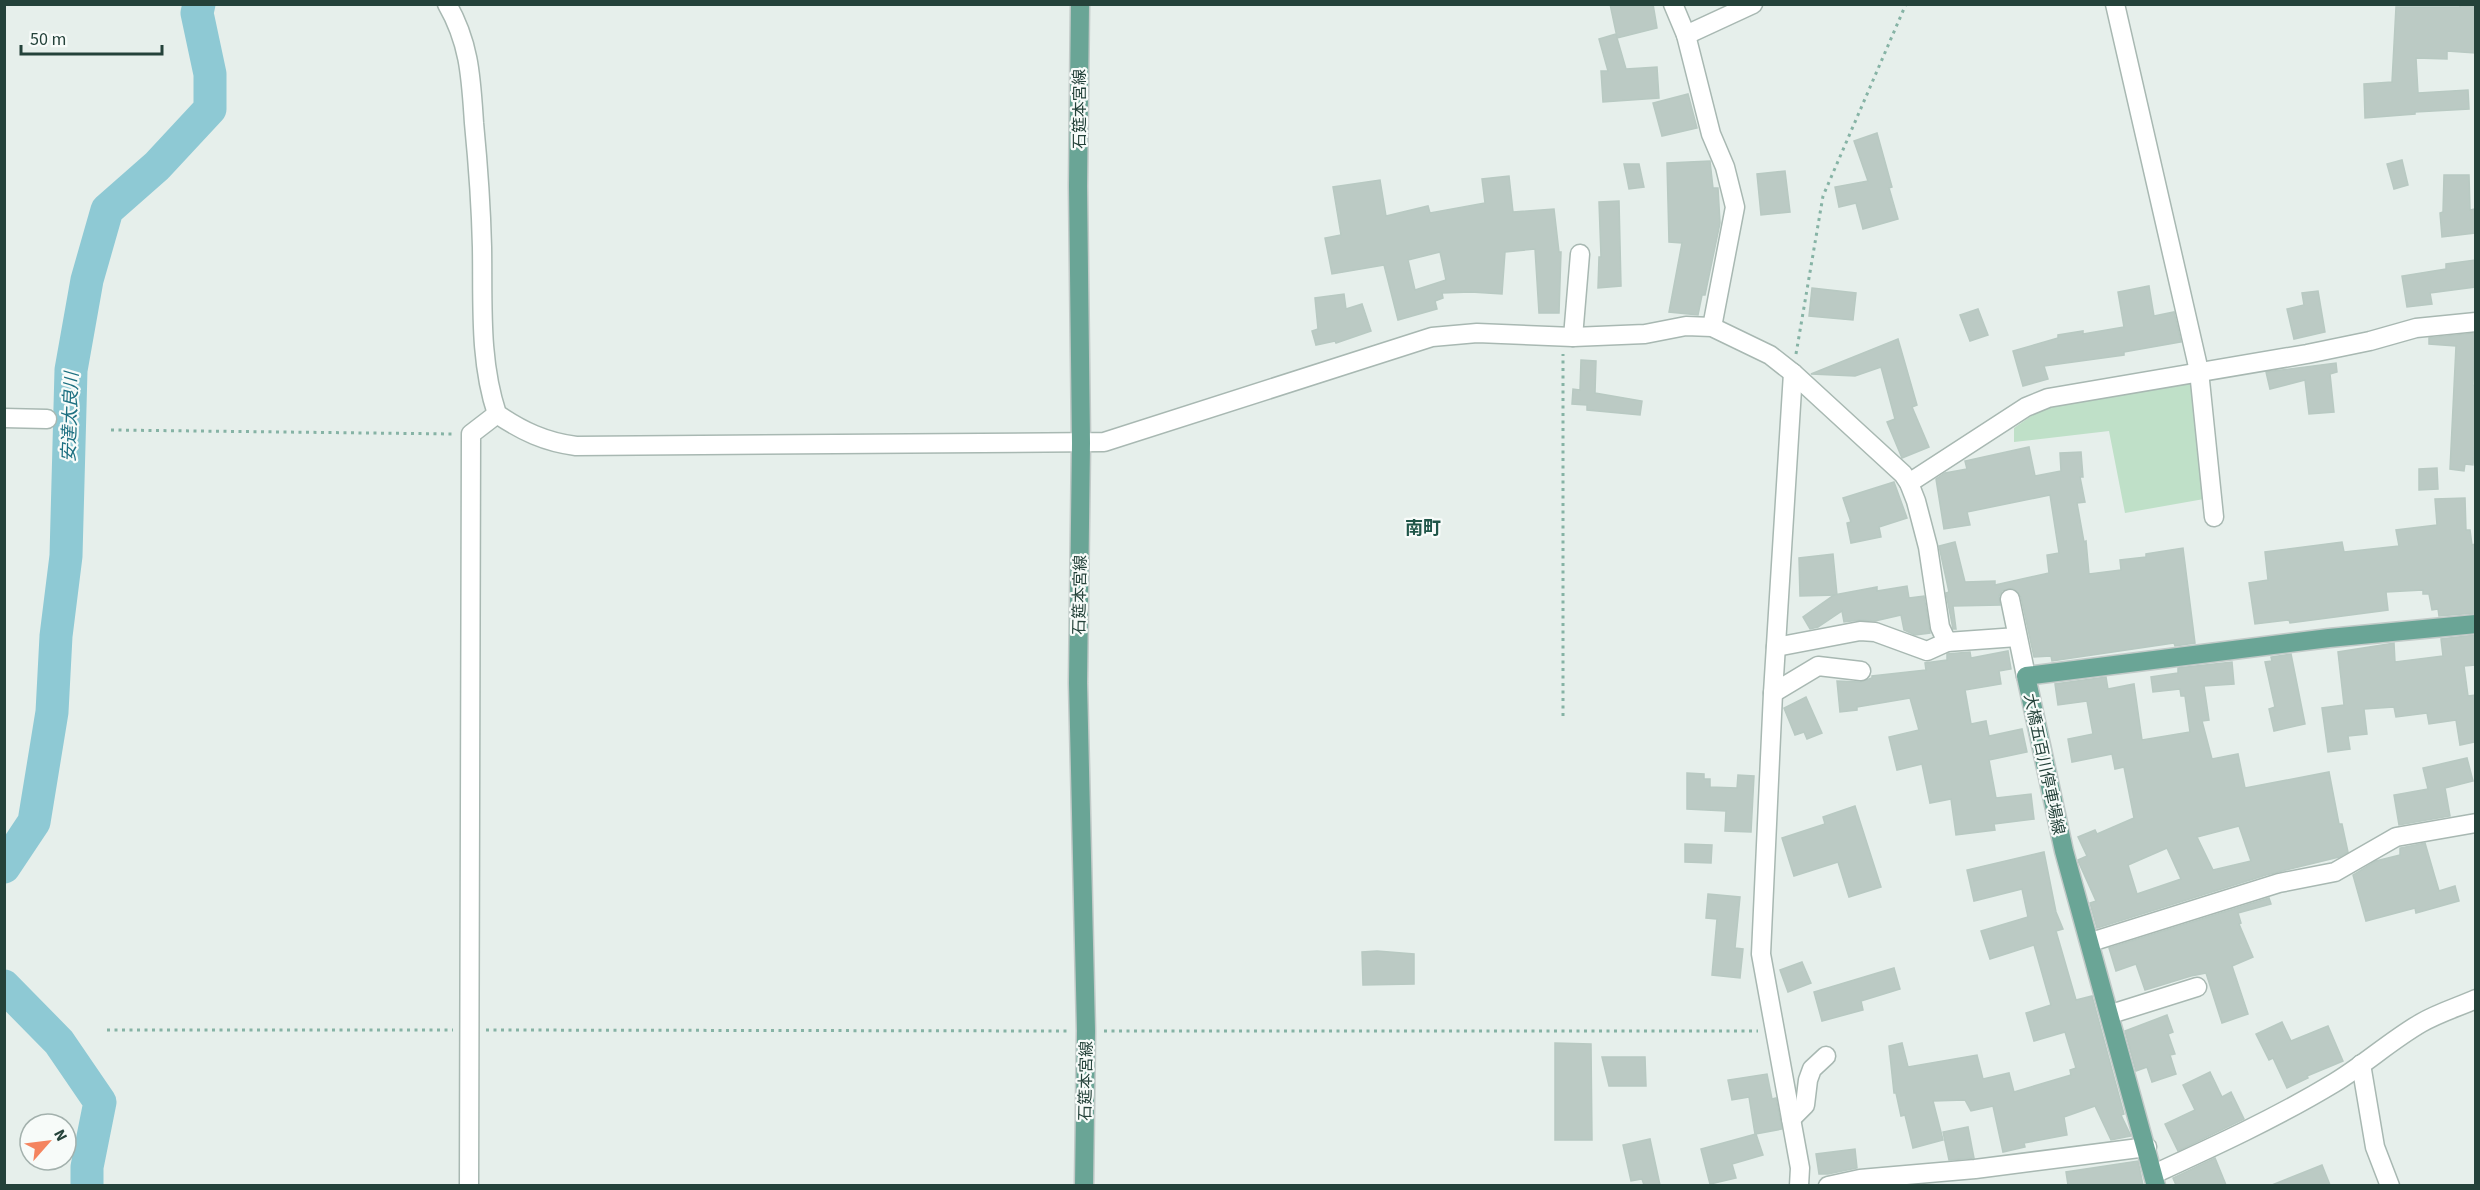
<svg xmlns="http://www.w3.org/2000/svg" width="2480" height="1190" viewBox="0 0 2480 1190" font-family="'Source Sans 3','Noto Sans JP',sans-serif">
<style>
.green{fill:#bfe0c8}
.lines{fill:none;stroke-linecap:round;stroke-linejoin:round}
.river{stroke:#8ec9d4;stroke-width:33}
.building{fill:#bbcac4;stroke:#b8c9c2;stroke-width:1.5;fill-rule:evenodd}
.minor-casing{stroke:#a8b8b2;stroke-width:21}
.major-casing{stroke:#c2cac8;stroke-width:21}
.path{stroke:#86b3a5;stroke-width:3;stroke-dasharray:3 4.5;stroke-linecap:butt}
.minor{stroke:#fff;stroke-width:18}
.major{stroke:#6aa596;stroke-width:18}
.labels{text-anchor:middle;stroke-width:4.5;stroke-linejoin:round;paint-order:stroke}
.street-label{font-size:16px;fill:#24423a;stroke:#f7fbf9}
.water-label{font-size:18px;font-style:italic;fill:#1c6f80;stroke:#f7fbf9}
.neighbourhood-label{font-size:18px;font-weight:bold;fill:#1f5548;stroke:#f7fbf9}
</style>
<rect width="100%" height="100%" fill="#e6efeb"/>
<path class="green" d="M2196,377L2204,499L2125,513L2109,431L2014,442V428L2047,405Z"/>
<g class="lines">
<g class="river">
<path d="M4,867L34,822L52,712L56,636L66,556L71,370L87,280L107,210L157,166L210,109V74L197,13L199,4"/>
<path d="M4,986L59,1042L100,1102L87,1167V1186"/>
</g>
</g>
<g class="building">
<path d="M1610,4H1653L1657,28L1617,38L1626,69L1657,67L1659,98L1603,102L1601,71H1608L1599,39L1616,34L1617,37Z"/>
<path d="M2460,4H2475V53L2447,51V59L2416,58L2418,93L2468,90L2469,109L2415,112V114L2365,118L2364,84L2392,82L2396,7H2460Z"/>
<path d="M1688,94L1697,128L1662,136L1653,103Z"/>
<path d="M1877,133L1892,187L1889,188L1898,219L1863,229L1856,203L1839,207L1835,187L1868,181L1854,141Z"/>
<path d="M2402,160L2408,185L2394,189L2387,164Z"/>
<path d="M1710,161L1713,188H1718L1720,223L1705,295H1702L1698,315L1669,312L1682,243L1669,242L1667,163Z"/>
<path d="M1624,164H1639L1644,187L1629,189Z"/>
<path d="M1785,171L1790,212L1761,215L1757,174Z"/>
<path d="M2444,175H2469L2470,210L2475,209V233L2442,237L2440,213L2443,212Z"/>
<path d="M1509,176L1513,212L1554,209L1559,252H1561L1559,313H1539L1535,249L1505,252L1502,294L1471,292L1442,293L1443,298L1435,301L1437,309L1398,320L1384,265L1332,274L1325,238L1341,235L1333,187L1380,180L1386,216L1428,206L1430,213L1485,203L1482,179ZM1440,252L1446,280L1415,290L1408,260Z"/>
<path d="M1619,201L1621,286L1598,288L1599,257H1601L1599,202Z"/>
<path d="M2475,260V287L2430,293L2432,304L2407,307L2402,276L2446,269V264Z"/>
<path d="M2149,286L2154,316L2174,312L2181,342L2124,352V355L2044,366L2048,379L2023,386L2013,351L2058,338V335L2083,331V334L2124,327L2118,292Z"/>
<path d="M1812,288L1856,293L1853,320L1809,316Z"/>
<path d="M2318,291L2325,332L2294,339L2287,309L2304,305L2302,293Z"/>
<path d="M1344,294L1346,309L1362,304L1371,331L1336,343L1335,341L1316,345L1312,331L1318,329L1315,298Z"/>
<path d="M1978,309L1988,335L1970,341L1960,315Z"/>
<path d="M2475,333L2473,385L2475,386V445L2473,465L2465,464L2464,471L2450,469L2456,346L2429,344V338Z"/>
<path d="M1898,339L1917,405L1912,407L1929,447L1902,458L1887,422L1895,419L1881,367L1855,376L1811,374Z"/>
<path d="M1581,360L1596,361L1595,393L1642,401L1640,415L1587,410V405L1572,404L1573,389L1580,390Z"/>
<path d="M2336,363L2337,372L2330,374L2334,412L2309,414L2305,380L2270,389L2266,372Z"/>
<path d="M2029,447L2035,476L2061,471L2060,453L2081,452L2083,477H2080L2085,502L2077,503L2084,542L2086,541L2089,574L2121,570L2120,560L2146,557V554L2183,548L2195,643L2175,646L2174,643L2052,661L2051,656L2034,657L2021,597L2013,588L2002,591L1999,596L2000,605L1953,606L1956,629H1953L1946,593L1949,592L1939,546L1955,542L1965,582L1995,581V585L2049,573L2047,555L2059,553L2050,495L1967,512L1970,525L1944,529L1936,479L1945,473L1967,469L1965,461Z"/>
<path d="M2437,468L2438,489L2419,490V469Z"/>
<path d="M1894,482L1907,518L1879,527L1881,537L1851,543L1847,523L1851,522L1843,498Z"/>
<path d="M2465,498L2466,530H2470L2472,545L2475,544V613L2439,616L2438,609L2432,610L2429,594H2423V590L2386,592L2388,610L2290,623L2289,620L2255,624L2249,583L2268,580L2265,552L2342,542L2344,552L2399,546L2396,530L2437,525L2435,499Z"/>
<path d="M1833,554L1837,595L1800,596L1799,558Z"/>
<path d="M1907,586L1909,598L1924,596L1930,633L1915,635L1904,630L1901,615L1875,621L1860,620L1844,622L1842,611L1818,627L1810,629L1803,617L1834,595L1877,587V591Z"/>
<path d="M2475,635V665L2464,666L2468,696L2475,695V742L2460,745L2456,720L2429,724L2427,713L2396,717L2394,707L2364,709L2367,734L2348,736L2350,749L2328,752L2322,708L2344,705L2338,652L2394,643L2395,662L2443,656L2441,639Z"/>
<path d="M2008,651L2011,669L1999,671L2001,684L1965,690L1971,724L1986,721L1989,736L2022,729L2027,752L1989,760L1996,798L2031,794L2034,819L1994,824L1995,830L1956,835L1951,799L1930,803L1922,764L1897,770L1889,737L1919,730L1910,698L1857,707V710L1840,712L1837,681L1860,682L1872,678V676L1926,670L1925,663L1947,660V654L1970,652L1971,658Z"/>
<path d="M2291,654L2305,724L2274,731L2269,709L2275,707L2265,662L2272,661L2271,657Z"/>
<path d="M2232,662L2234,684L2204,686L2209,720L2202,721L2212,759L2238,754L2245,788L2329,772L2339,824H2342L2348,852L2339,857L2266,875L2097,928L2090,903L2096,901L2079,863L2078,860L2087,856L2078,837L2095,830L2097,834L2134,818L2124,767L2115,769L2112,754L2072,762L2068,739L2093,734L2087,701L2058,705L2055,684L2106,677L2108,689L2134,684L2142,740L2190,732L2185,696H2181L2180,689L2153,692L2151,677L2178,673V668ZM2239,826L2251,861L2213,870L2197,837ZM2167,848L2181,879L2137,894L2128,865Z"/>
<path d="M1806,697L1822,733L1807,739L1804,732L1795,735L1784,708Z"/>
<path d="M2467,758L2473,781L2445,788L2450,816L2399,825L2394,795L2428,789L2423,768Z"/>
<path d="M1687,773L1704,774V779H1710V787L1737,788L1738,775L1754,776L1751,832L1725,831L1726,811L1687,809Z"/>
<path d="M1855,806L1881,887L1849,897L1838,862L1794,876L1782,838L1825,824L1823,817Z"/>
<path d="M2425,843L2439,891L2455,886L2459,901L2416,913L2415,908L2366,921L2353,875L2376,861L2400,855V848Z"/>
<path d="M1685,844L1712,845L1711,863L1685,862Z"/>
<path d="M2044,852L2056,912L2063,929L2056,931L2076,1000L2092,996L2124,1114L2121,1115L2131,1136L2111,1140L2095,1106L2064,1117L2067,1135L2024,1143L2025,1147L2003,1152L1993,1106L1971,1111L1965,1100L1933,1101L1943,1140L1913,1148L1905,1115L1901,1116L1896,1093H1894L1889,1046L1902,1043L1908,1067L1977,1055L1983,1079L2009,1073L2014,1092L2071,1075L2070,1070L2076,1068L2065,1032L2034,1041L2026,1013L2051,1005L2034,945L1990,959L1981,931L2028,917L2022,889L1974,901L1967,870Z"/>
<path d="M1708,894L1740,897L1735,948L1743,949L1740,978L1712,975L1717,919L1706,918Z"/>
<path d="M2269,898L2271,904L2238,913L2241,923L2239,924L2253,957L2232,966L2248,1014L2222,1023L2206,973L2191,976L2145,990L2136,964L2116,971L2109,948Z"/>
<path d="M1377,951L1414,954V984L1363,985L1362,952Z"/>
<path d="M1802,962L1811,983L1788,992L1780,970Z"/>
<path d="M1894,968L1900,989L1861,1001L1863,1010L1822,1021L1814,992Z"/>
<path d="M2167,1015L2173,1032L2168,1034L2175,1054L2170,1055L2176,1074L2152,1082L2147,1067L2136,1071L2125,1031Z"/>
<path d="M2282,1022L2291,1041L2328,1026L2343,1061L2307,1076L2308,1078L2287,1088L2273,1058L2269,1060L2256,1034Z"/>
<path d="M1555,1043L1591,1044L1592,1140H1555Z"/>
<path d="M1602,1057H1645L1646,1086H1609Z"/>
<path d="M2210,1072L2222,1097L2231,1092L2244,1119L2178,1151L2165,1124L2195,1110L2183,1085Z"/>
<path d="M1767,1074L1772,1099L1776,1098L1782,1129L1755,1134L1749,1097L1732,1100L1728,1080Z"/>
<path d="M1968,1127L1974,1158L1949,1160L1943,1132Z"/>
<path d="M1756,1134L1763,1155L1732,1164L1736,1178L1710,1184L1701,1149Z"/>
<path d="M1650,1139L1660,1185H1644L1642,1179L1631,1181L1623,1145Z"/>
<path d="M1855,1149L1857,1168L1828,1174H1819L1816,1154Z"/>
<path d="M2215,1158L2226,1185H2176L2173,1178Z"/>
<path d="M2138,1161L2143,1185H2068L2066,1172Z"/>
<path d="M2322,1165L2330,1185H2272Z"/>
</g>
<g class="lines">
<defs>
<g id="minor">
<path d="M447,4C470,44 471,79 474,123C478,164 481,205 482,247C483,303 479,360 497,414C522,431 545,442 576,446L1104,442L1432,337L1477,333L1573,337L1645,334L1686,326L1712,327L1770,355L1793,373L1903,474L1909,483L1916,501L1928,547L1940,627L1947,642L2017,637"/>
<path d="M1673,4L1686,35L1711,134L1725,167L1735,207L1712,327"/>
<path d="M2115,4L2199,371L2214,517"/>
<path d="M1686,35L1753,4"/>
<path d="M1573,337L1580,254"/>
<path d="M1793,373L1773,693L1761,954L1800,1168L1799,1186"/>
<path d="M4,418L47,419"/>
<path d="M1909,483L2026,407L2048,398L2307,354L2370,341L2416,328L2476,322"/>
<path d="M2010,599L2026,676"/>
<path d="M1776,647L1860,631L1875,632L1927,651L1947,642"/>
<path d="M1773,693L1818,666L1861,671"/>
<path d="M2091,942L2279,883L2335,872L2396,837L2476,823"/>
<path d="M2111,1014L2197,987"/>
<path d="M2361,1064L2375,1147L2390,1186"/>
<path d="M1791,1119L1805,1105L1808,1080L1812,1069L1826,1056"/>
<path d="M2154,1174C2215,1146 2276,1118 2334,1083C2364,1065 2390,1041 2421,1023C2438,1013 2458,1007 2476,999"/>
<path d="M469,1186L471,434L497,414"/>
<path d="M1828,1186L1860,1179L1975,1169L2147,1147"/>
</g>
<g id="major">
<path d="M1080,4L1078,186L1081,443L1078,683L1086,1031L1084,1186"/>
<path d="M2156,1186L2064,851L2026,676L2329,638L2476,624"/>
</g>
</defs>
<use href="#minor" class="minor-casing"/>
<use href="#major" class="major-casing"/>
<g class="path">
<path d="M1796,354L1823,196L1906,4"/>
<path d="M111,430L454,434"/>
<path d="M1563,716V354"/>
<path d="M107,1030H453"/>
<path d="M486,1030L1068,1031"/>
<path d="M1104,1031H1758"/>
</g>
<use href="#minor" class="minor"/>
<use href="#major" class="major"/>
</g>
<g class="labels">
<g class="street-label">
<text transform="translate(1079 109) rotate(-90)" y="6">石筵本宮線</text>
<text transform="translate(1079 595) rotate(-89)" y="6">石筵本宮線</text>
<text transform="translate(2045 764) rotate(78)" y="6">大橋五百川停車場線</text>
<text transform="translate(1085 1081) rotate(-89)" y="6">石筵本宮線</text>
</g>
<g class="water-label">
<text transform="translate(70 417) rotate(-88)" y="6">安達太良川</text>
</g>
<g class="neighbourhood-label">
<text x="1423" y="534">南町</text>
</g>
</g>
<rect width="2480" height="1190" fill="none" stroke="#24423a" stroke-width="12"/>
<g transform="translate(48 1142) rotate(62)"><circle r="28" fill="#f7fbf9" stroke="#a3b1ad" stroke-width="1.5"/>
<path d="M0-4.5L10 22L0 15L-10 22Z" fill="#f4845f"/>
<text y="-9" font-size="16" font-weight="bold" text-anchor="middle" fill="#24423a">N</text>
</g>
<path d="M21 45v9h141v-9" fill="none" stroke="#24423a" stroke-width="3"/>
<text x="30" y="45" font-size="18" fill="#24423a" stroke="#f7fbf9" stroke-width="4.5" paint-order="stroke">50 m</text>
</svg>
